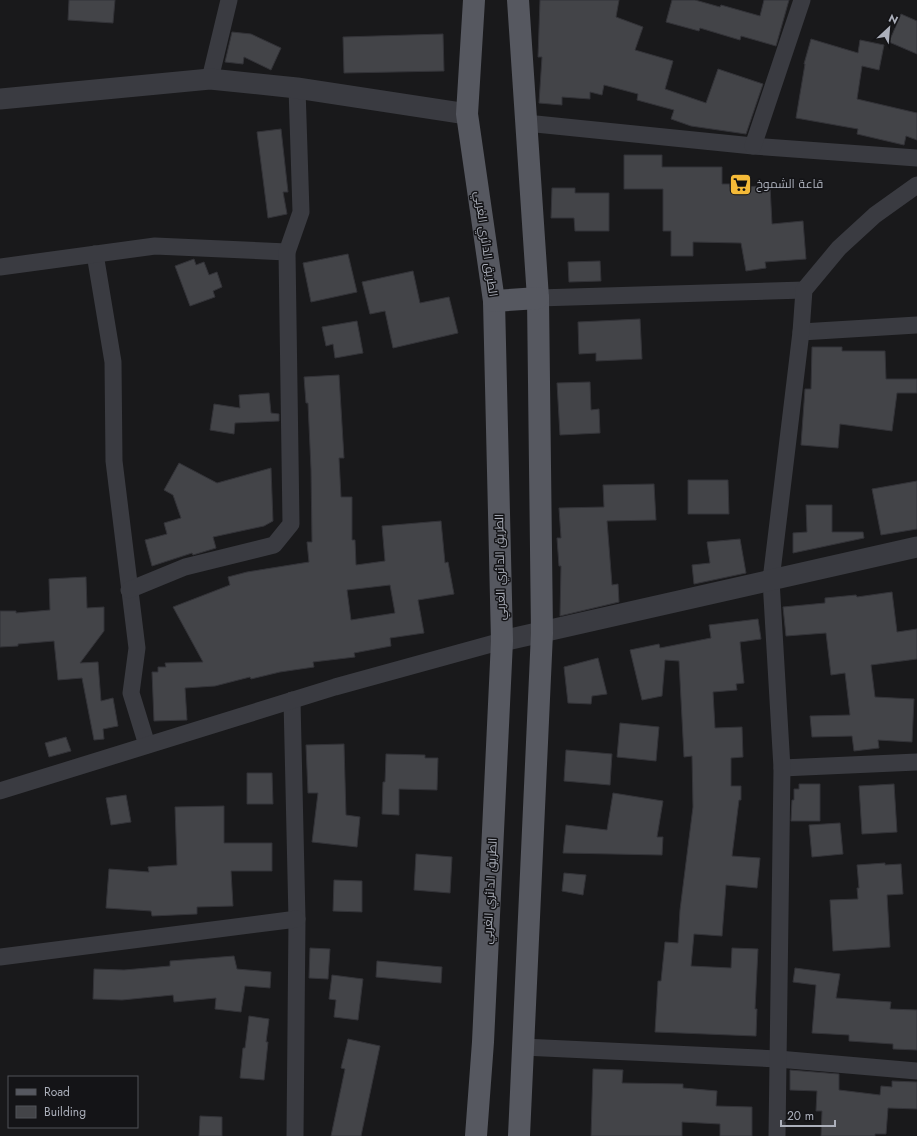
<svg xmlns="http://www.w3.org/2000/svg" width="917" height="1136" viewBox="0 0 917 1136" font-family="Jost,Cairo,sans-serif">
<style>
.building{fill:#434448;stroke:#333338;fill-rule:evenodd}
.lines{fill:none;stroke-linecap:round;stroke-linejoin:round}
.minor{stroke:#3a3b41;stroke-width:17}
.tertiary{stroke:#3a3b41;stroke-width:21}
.primary{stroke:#565860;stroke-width:22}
.labels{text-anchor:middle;stroke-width:3;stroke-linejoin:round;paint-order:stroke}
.poi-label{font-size:12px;fill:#acb0bb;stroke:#141417;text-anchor:start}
.street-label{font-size:12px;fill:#acb0bb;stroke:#141417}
</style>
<rect width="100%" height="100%" fill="#19191b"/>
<g class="building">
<path d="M69,0H115L113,23L68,20Z"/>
<path d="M540,0H619L616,17L643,27L635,50L673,61L665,89L706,103L718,69L763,84L746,134L691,126L671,119L674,110L637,100L638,94L604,85L602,95L590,92V99L562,97V105L539,103L542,57H538Z"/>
<path d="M672,0H695L720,7L721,5L760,16L764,0H789L776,46L741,36L740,40L700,28L699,31L666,22Z"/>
<path d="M901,14L917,21V54L889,42Z"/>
<path d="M232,32L251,34L281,48L271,70L244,57L243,64L225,62Z"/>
<path d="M443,34L444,71L344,73L343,37Z"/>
<path d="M811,39L858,53L860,40L884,45L879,70L862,66L857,99L917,113V140L906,136L904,145L857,134L858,129L796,118L805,64H804Z"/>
<path d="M281,129L288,192H283L287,214L268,218L257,132Z"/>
<path d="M624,155H662V167H722V184H730V187L770,186L772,224L803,221L806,259L765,262L766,268L746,271L741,243L693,242V256H671V231H663V189H624Z"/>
<path d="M552,188H575V193H609V231H575L574,218H551Z"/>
<path d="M348,254L357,292L311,302L303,263Z"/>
<path d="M194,259L196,265L204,262L209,275L217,272L222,287L213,291L215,297L190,306L175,266Z"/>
<path d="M600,261L601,281L569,282L568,262Z"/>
<path d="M413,271L420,303L449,297L458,333L393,348L385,311L370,314L362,282Z"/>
<path d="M640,319L642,359L596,361V353L579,354L578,322Z"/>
<path d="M357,321L363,353L335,358L333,344L326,346L322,327Z"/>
<path d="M812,347H842V351H885L886,379H917V393H897L892,431L840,424L838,448L801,445L805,389H811Z"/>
<path d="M339,375L344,458H339L341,497H352V540H355L356,565L385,561L382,526L441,521L445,563L448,562L454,594L418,600L424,633L390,638L391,646L354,653L355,657L313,662L314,667L280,672L251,679L250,677L215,686L185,688L187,720L154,721L152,672H158V667H166L165,663L203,662L173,607L230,585L228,577L247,572L309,562L307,542H312L311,469L308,403H306L304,377ZM390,585L395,613L351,620L347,590Z"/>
<path d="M590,382L591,410L599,409L600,433L560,435L557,383Z"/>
<path d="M269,393L271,413L279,414V421L235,423L234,434L210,430L214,404L240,408L239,395Z"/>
<path d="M179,463L217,483L271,468L273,521L264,526L213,537L216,548L193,555L192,553L152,566L145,540L167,534L164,523L181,518L173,495L164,490Z"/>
<path d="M688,480H728L729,514H688Z"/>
<path d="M917,481V529L881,535L872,489Z"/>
<path d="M654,484L656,520L607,521L612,585L618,584L619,602L560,616L561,566H559L557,538H561L559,508L604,507L603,485Z"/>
<path d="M806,505H832V532H863L864,538L793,553V533L807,532Z"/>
<path d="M740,539L746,573L694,584L692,565L710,563L707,542Z"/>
<path d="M86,577L87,608L104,607V631L80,663L98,662L101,701L113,698L118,726L103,729L104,739L94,740L82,678L58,680L54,641L18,644V646L0,647V611H16V613L50,610L49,579Z"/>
<path d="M892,592L897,632L917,629V659L871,665L875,697L914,699L912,742L878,740L879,748L854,751L852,736L812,737L810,716L850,715L845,673L831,675L826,633L786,636L783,607L825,603V598L856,595L857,597Z"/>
<path d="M758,619L761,639L740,642L744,683L736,684L737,690L713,692L715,728L742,727L743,757L731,758V786H741V800H739L732,856L760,858L757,888L726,885L722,936L694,934L691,966L731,968L732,948L758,949L755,1009H757L756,1036L655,1032L658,981H661L665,942L678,943L680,910L693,807L692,756L684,757L679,661L665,660L662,696L642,700L630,650L659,644L660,648L711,638L709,625Z"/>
<path d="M598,658L607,694L592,696L591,704L568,703L564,667Z"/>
<path d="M620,723L659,727L656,761L617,757Z"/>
<path d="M66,737L71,751L49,757L45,743Z"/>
<path d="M344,744L346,815L360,817L357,847L312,842L318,793H308L306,745Z"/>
<path d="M566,750L612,754L610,785L564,781Z"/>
<path d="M386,754L425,755V758H438L437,790L399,789V815L382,814L383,782H385Z"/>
<path d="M247,773H272L273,804H247Z"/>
<path d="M799,784H820V821H791L792,800H794V789H799Z"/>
<path d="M894,784L897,832L862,834L859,786Z"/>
<path d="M613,793L663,801L657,837H663L662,855L563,853L566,825L607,830Z"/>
<path d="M126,795L131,822L111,825L106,798Z"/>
<path d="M224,806V843H272V871H231L233,906L197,907V914L152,916L151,911L106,908L109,869L149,872L148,867L177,865L175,807Z"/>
<path d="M840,823L843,854L812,857L809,825Z"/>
<path d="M416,854L452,857L450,893L414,890Z"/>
<path d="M885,863V865L901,864L903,894L887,895L890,947L833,951L830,900L858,899L857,888H859L857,865Z"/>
<path d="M564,873L586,875L583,895L562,891Z"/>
<path d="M334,880L362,881V912L333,911Z"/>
<path d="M310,948L330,949L328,979L309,978Z"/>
<path d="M234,956L237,969L271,972L270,988L245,986L241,1012L215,1009L216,998L174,1002L173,995L122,1000L93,999L94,969L124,970L170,966V961Z"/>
<path d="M377,961L442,967L441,983L376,977Z"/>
<path d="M795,968L840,974L836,998L891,1002L890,1009L917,1010V1050L893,1049V1044L849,1041V1035L812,1033L816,985L793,982Z"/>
<path d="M332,975L363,979L358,1020L334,1017L336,1000L329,999Z"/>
<path d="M249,1016L269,1019L266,1042H268L264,1080L240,1078L243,1048H245Z"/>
<path d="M348,1039L380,1046L361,1136H331L345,1069L341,1068Z"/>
<path d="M593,1069L623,1070L622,1083L683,1084V1088L717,1091L716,1106L752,1107V1136H720V1124L682,1122V1136H591Z"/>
<path d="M790,1070L839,1074V1090L880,1095L881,1086L892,1087V1081L917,1082V1109L888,1108L886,1134H875V1136H821L822,1111H816L817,1091L790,1090Z"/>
<path d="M200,1116L222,1117V1136H199Z"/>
</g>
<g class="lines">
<g class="minor">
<path d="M210,79L229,0"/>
<path d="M526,123L753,146L917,158"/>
<path d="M753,146L802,0"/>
<path d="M95,254L113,362L114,461L137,648L131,693L147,745"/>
<path d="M0,267L155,246L287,252"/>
<path d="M538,298L804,290"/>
<path d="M801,332L917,325"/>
<path d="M129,590L185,567L274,545L291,524L287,252L301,212L297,88"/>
<path d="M292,700L297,919L295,1136"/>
<path d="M782,768L917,762"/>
<path d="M0,791L335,687L502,641"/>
<path d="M0,957L297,919"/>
<path d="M523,1047L778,1059L917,1071"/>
<path d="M777,1136L782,768L771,580L801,332L804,290L839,248L875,215L917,185"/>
</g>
<g class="tertiary">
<path d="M0,99L210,79L297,88L467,114"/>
<path d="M502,641L917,547"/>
</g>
<g class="primary">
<path d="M474,0L467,114L494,301L502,641L483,1042L476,1136"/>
<path d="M518,0L538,298L542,633L519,1136"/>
<path d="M494,301L538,298"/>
</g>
</g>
<defs>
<symbol id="supermarket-square" viewBox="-11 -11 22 22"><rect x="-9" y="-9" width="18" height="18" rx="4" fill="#f4ba38" stroke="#141417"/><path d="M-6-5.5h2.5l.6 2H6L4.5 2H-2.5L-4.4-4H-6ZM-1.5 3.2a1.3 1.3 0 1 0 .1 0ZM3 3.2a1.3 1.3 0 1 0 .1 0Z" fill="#111"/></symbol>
</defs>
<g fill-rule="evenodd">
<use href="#supermarket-square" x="728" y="172" width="25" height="25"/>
</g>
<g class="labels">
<g class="poi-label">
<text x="756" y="188">قاعة الشموخ</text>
</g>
<g class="street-label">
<text transform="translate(486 244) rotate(82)" y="4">الطريق الدائري الغربي</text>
<text transform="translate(500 567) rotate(-91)" y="4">الطريق الدائري الغربي</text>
<text transform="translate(490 891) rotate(-87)" y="4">الطريق الدائري الغربي</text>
</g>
</g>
<rect x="8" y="1076" width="130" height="52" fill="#141417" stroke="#515259"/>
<rect x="16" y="1089" width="20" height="6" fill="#565860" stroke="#515259"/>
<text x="44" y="1096" font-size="12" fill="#acb0bb">Road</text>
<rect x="16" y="1106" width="20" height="12" fill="#434448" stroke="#515259"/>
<text x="44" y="1116" font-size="12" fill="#acb0bb">Building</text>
<g transform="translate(889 28) rotate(26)" stroke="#141417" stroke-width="3" paint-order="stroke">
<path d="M0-3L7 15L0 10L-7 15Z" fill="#acb0bb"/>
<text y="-6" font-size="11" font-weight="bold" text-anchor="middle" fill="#acb0bb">N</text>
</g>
<path d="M781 1120v6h54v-6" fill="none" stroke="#acb0bb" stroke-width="2"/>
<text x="787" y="1120" font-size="12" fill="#acb0bb" stroke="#141417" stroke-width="3" paint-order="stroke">20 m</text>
</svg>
